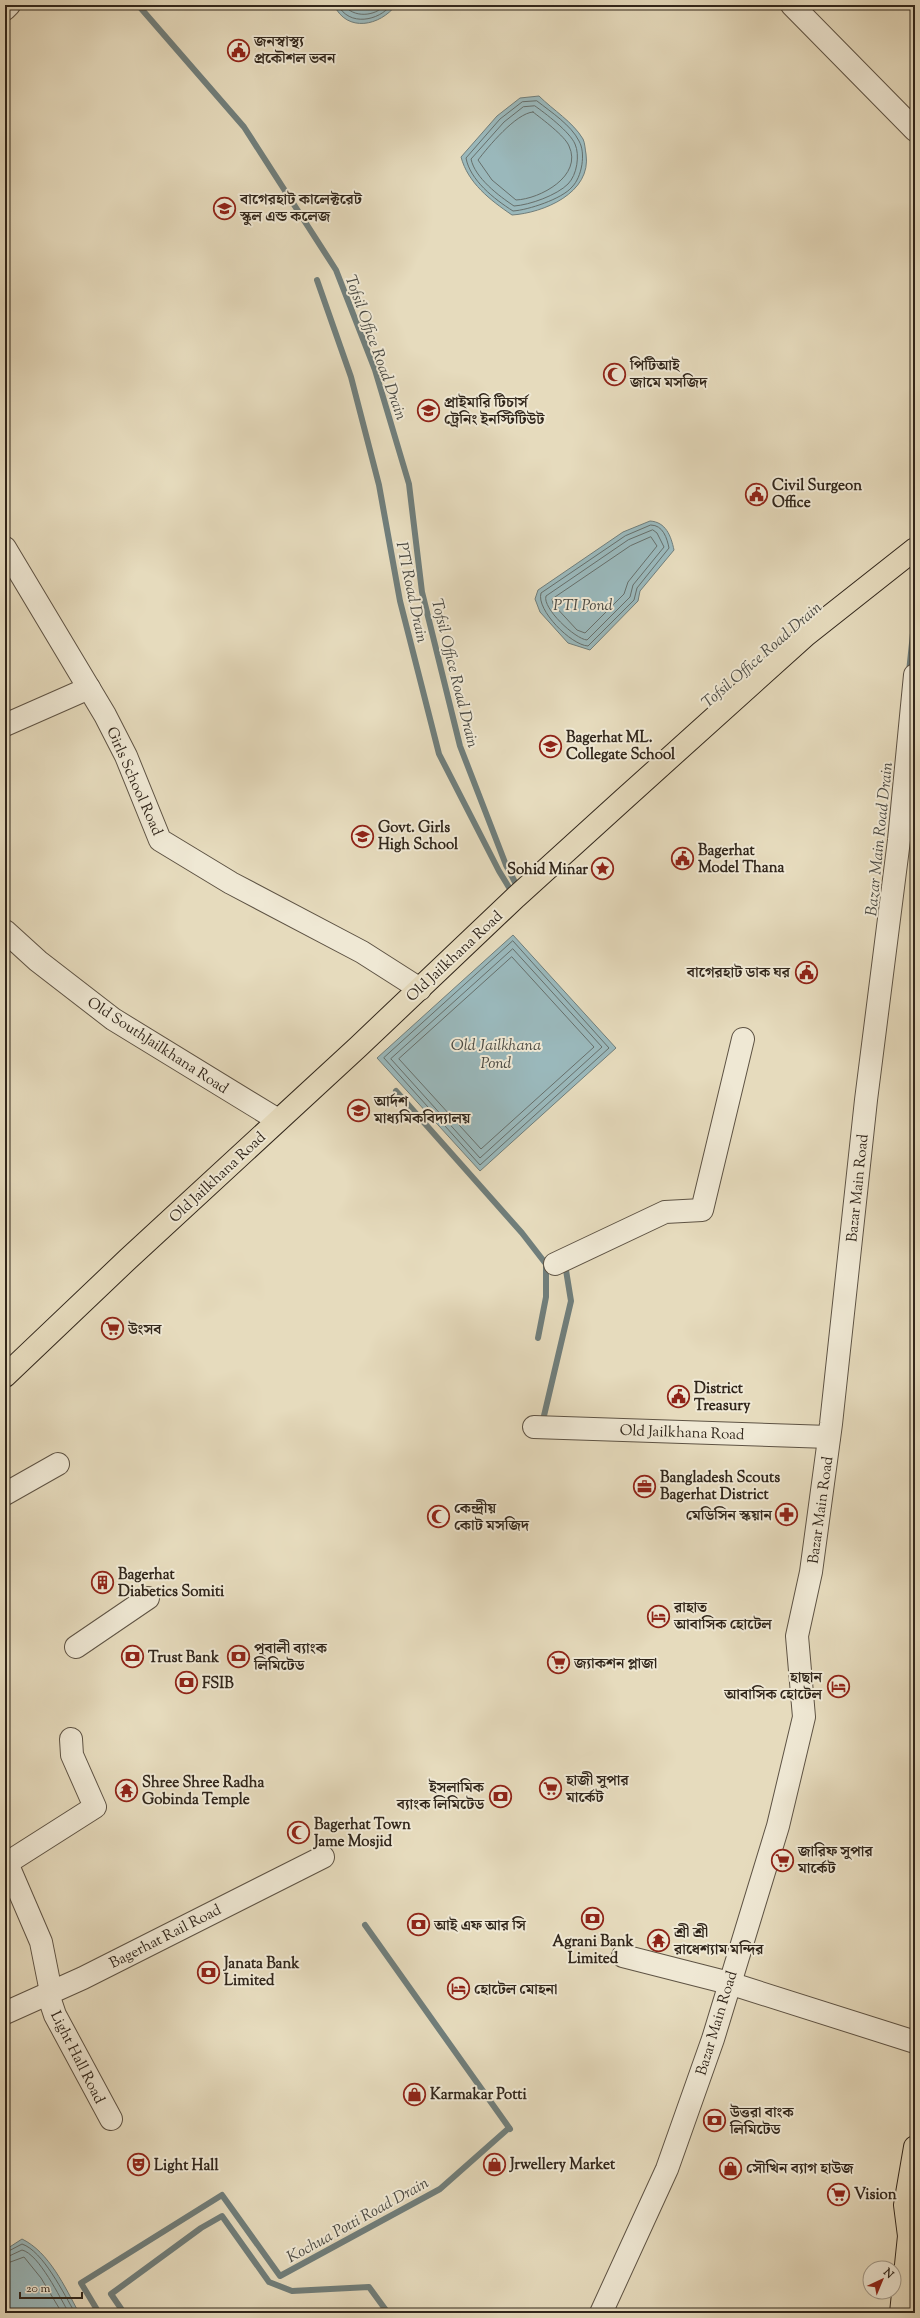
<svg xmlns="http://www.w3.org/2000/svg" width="920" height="2318" viewBox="0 0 920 2318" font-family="'Sorts Mill Goudy','Noto Serif Bengali',serif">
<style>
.water{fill:#9ab8bb;stroke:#707e7b}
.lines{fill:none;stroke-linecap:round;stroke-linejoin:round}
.shore{stroke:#666f6b;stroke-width:1}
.stream{stroke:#707e7b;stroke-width:6}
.minor-casing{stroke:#5e5344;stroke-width:24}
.major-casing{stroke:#31261b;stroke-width:24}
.minor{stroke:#efe8d4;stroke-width:22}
.major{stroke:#e6dbbd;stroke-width:22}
.labels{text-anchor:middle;stroke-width:4;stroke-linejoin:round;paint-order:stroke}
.poi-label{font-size:15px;font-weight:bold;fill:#31261b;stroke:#efe8d4;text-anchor:start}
.street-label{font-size:15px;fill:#31261b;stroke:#efe8d4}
.water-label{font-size:16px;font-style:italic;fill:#4b4a43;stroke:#efe8d4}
</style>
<rect width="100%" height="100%" fill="#e6dbbd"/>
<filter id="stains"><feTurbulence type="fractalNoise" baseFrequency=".005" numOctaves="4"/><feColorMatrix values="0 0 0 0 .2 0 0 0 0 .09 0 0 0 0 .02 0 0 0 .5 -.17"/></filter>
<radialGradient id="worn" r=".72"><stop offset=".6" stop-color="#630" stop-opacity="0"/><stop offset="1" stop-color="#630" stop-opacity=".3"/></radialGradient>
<g class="water">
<path d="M334,5H396C380,26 347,33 334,5Z"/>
<path d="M539,96C553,110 573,122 583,139C585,143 585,149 586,154C592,193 543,213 512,215C490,200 468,183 461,157L497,116L520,98Z"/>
<path d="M650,521C666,522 671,536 674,550L640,591L638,601L590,650L568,643L540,612L535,599L538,590L623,532Z"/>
<path d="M513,935L616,1048L480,1171L377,1058Z"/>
<path d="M22,2239C49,2252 65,2287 79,2313H7L5,2308V2250Z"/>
</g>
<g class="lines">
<g class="shore">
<path d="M338,5C349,27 379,21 391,5"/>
<path d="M344,5C353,18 375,17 385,5"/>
<path d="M537,101C551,112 571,125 579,141C586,153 582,177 572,187C562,199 528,210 513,211C494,199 470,180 466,158L500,119L522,102Z"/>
<path d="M535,106C545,113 570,132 575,144C580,155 577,175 568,184C557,195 530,205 514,206C499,196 475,178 471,159L504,122L523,107Z"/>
<path d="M533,112C542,119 565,136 569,146C583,176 540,199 516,200L492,180L478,160C488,147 516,113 533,112Z"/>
<path d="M651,525C663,525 667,538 669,548L637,588L634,600L588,646C571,645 536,610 541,593L625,536Z"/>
<path d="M653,530L657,533L664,547L633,585L630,597L587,640C575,639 542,608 546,596L628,540Z"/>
<path d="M651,537L657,546L628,582L624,594L585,633L577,630L553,604L552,599L630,546Z"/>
<path d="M513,941L609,1048L480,1165L384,1058Z"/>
<path d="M513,949L602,1047L480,1158L391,1059Z"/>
<path d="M512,957L594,1047L481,1149L399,1059Z"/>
<path d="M5,2253L22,2244C43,2251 64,2294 75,2313"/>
<path d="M5,2258L22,2250C39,2254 60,2298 69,2313"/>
<path d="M5,2264L24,2257L41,2278L62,2313"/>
</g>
<g class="stream">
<path d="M138,5L244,127L336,270L375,370L409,484L422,592L460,746L506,865L518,888"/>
<path d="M317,280L351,377L379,485L400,601L439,754L499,871L513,894"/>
<path d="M909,672L915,614"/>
<path d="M396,1091L522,1233L546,1264V1297L538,1338"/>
<path d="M547,1420H543L571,1301L565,1264"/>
<path d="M365,1925L510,2129"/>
<path d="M99,2313L81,2283L222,2195L280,2276L440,2189L509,2128"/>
<path d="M124,2313L111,2294L201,2228L222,2216L269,2282L292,2291L369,2287L388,2313"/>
</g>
<defs>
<g id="minor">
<path d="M792,5L915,130"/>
<path d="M5,9L9,5"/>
<path d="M5,548L105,715L126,756L160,840L231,883L362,952L420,989"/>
<path d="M5,725L89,688"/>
<path d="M5,931L38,961L113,1019L278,1120"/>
<path d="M555,1264L665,1212L702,1210L743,1039"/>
<path d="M534,1427L829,1437"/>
<path d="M5,1494L58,1464"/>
<path d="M76,1647L148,1598"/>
<path d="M623,1956L729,1983L915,2042"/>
<path d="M51,1992L41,1942L7,1863L95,1807L72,1755L71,1739"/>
<path d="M48,1994L55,2015L111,2119"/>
<path d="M5,2013L83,1978L323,1857"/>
<path d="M601,2313L667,2169L713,2039L778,1826L804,1717L797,1636L811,1572L831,1424L866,1100L899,840L915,675"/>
</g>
<g id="major">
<path d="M5,1376L128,1259L358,1047L516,897L624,799L806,635L915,549"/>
<path d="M901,2313L909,2236L905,2205L915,2147"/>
</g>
</defs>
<use href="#minor" class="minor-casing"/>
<use href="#major" class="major-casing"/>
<use href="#minor" class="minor"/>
<use href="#major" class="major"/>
</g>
<defs>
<symbol id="civic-ring" viewBox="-11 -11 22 22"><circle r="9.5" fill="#efe8d4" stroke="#8f2418" stroke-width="1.5"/><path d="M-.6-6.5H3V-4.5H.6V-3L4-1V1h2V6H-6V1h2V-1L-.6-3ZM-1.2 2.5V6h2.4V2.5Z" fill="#8f2418"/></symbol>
<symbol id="school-ring" viewBox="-11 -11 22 22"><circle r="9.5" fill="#efe8d4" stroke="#8f2418" stroke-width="1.5"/><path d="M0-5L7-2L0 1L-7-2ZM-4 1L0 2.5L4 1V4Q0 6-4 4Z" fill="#8f2418"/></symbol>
<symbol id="mosque-ring" viewBox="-11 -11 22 22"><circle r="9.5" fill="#efe8d4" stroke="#8f2418" stroke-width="1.5"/><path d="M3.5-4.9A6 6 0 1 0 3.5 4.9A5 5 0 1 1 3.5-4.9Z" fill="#8f2418"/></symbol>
<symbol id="sight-ring" viewBox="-11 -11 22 22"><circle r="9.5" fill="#efe8d4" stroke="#8f2418" stroke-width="1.5"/><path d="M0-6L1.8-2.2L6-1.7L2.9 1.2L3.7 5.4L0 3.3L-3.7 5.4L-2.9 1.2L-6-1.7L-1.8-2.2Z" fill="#8f2418"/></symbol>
<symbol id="supermarket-ring" viewBox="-11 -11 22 22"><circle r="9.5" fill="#efe8d4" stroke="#8f2418" stroke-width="1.5"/><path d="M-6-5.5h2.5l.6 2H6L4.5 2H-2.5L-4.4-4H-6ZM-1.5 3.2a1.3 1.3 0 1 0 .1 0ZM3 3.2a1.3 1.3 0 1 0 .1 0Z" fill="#8f2418"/></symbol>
<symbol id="office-ring" viewBox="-11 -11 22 22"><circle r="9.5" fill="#efe8d4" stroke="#8f2418" stroke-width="1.5"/><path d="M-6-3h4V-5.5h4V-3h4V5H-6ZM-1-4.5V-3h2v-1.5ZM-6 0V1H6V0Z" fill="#8f2418"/></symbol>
<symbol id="pharmacy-ring" viewBox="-11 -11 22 22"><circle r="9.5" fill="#efe8d4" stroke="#8f2418" stroke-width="1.5"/><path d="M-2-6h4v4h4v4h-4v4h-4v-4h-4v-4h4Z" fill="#8f2418"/></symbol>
<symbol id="building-ring" viewBox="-11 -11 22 22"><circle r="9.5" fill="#efe8d4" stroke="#8f2418" stroke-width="1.5"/><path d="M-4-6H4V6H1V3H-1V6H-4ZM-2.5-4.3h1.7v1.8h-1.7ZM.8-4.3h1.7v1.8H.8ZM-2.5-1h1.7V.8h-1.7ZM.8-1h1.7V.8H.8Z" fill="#8f2418"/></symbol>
<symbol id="hotel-ring" viewBox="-11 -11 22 22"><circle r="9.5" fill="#efe8d4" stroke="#8f2418" stroke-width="1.5"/><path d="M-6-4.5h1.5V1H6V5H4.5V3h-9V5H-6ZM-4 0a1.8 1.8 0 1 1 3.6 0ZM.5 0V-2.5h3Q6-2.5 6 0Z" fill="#8f2418"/></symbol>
<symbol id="bank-ring" viewBox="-11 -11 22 22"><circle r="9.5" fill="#efe8d4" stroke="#8f2418" stroke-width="1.5"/><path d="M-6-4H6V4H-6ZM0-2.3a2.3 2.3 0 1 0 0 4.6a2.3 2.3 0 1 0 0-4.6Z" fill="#8f2418"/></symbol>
<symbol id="temple-ring" viewBox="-11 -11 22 22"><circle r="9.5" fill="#efe8d4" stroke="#8f2418" stroke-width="1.5"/><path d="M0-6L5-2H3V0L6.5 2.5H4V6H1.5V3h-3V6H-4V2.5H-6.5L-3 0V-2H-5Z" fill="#8f2418"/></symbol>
<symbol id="shop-ring" viewBox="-11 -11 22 22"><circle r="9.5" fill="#efe8d4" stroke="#8f2418" stroke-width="1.5"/><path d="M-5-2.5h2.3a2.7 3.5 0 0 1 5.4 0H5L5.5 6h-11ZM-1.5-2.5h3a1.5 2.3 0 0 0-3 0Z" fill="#8f2418"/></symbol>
<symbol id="theatre-ring" viewBox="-11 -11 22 22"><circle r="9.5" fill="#efe8d4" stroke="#8f2418" stroke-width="1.5"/><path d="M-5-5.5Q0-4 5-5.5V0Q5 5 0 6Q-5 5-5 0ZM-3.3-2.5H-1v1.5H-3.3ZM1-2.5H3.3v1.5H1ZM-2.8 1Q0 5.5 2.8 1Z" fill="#8f2418"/></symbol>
</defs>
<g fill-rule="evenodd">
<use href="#civic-ring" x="226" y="38" width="25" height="25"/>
<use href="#school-ring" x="212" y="196" width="25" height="25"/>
<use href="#mosque-ring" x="602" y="362" width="25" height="25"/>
<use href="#school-ring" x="416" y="398" width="25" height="25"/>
<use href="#civic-ring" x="744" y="482" width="25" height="25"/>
<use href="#school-ring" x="538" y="734" width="25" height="25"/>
<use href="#school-ring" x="350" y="824" width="25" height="25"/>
<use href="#civic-ring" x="670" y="846" width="25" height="25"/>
<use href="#sight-ring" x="590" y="856" width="25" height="25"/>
<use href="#civic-ring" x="794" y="960" width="25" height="25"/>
<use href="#school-ring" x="346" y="1098" width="25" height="25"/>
<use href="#supermarket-ring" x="100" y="1316" width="25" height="25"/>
<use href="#civic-ring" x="666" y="1384" width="25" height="25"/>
<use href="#office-ring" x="632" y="1474" width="25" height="25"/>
<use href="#pharmacy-ring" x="774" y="1502" width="25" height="25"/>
<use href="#mosque-ring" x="426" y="1504" width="25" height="25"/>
<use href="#building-ring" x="90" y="1570" width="25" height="25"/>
<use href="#hotel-ring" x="646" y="1604" width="25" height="25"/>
<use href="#bank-ring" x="120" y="1644" width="25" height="25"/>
<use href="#bank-ring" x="226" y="1644" width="25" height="25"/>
<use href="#supermarket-ring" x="546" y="1650" width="25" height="25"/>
<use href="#bank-ring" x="174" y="1670" width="25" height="25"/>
<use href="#hotel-ring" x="826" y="1674" width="25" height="25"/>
<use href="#supermarket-ring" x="538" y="1776" width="25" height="25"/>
<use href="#temple-ring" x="114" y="1778" width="25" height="25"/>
<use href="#bank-ring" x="488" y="1784" width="25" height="25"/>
<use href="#mosque-ring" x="286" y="1820" width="25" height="25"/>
<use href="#supermarket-ring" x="770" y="1848" width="25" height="25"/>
<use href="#bank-ring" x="580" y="1906" width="25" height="25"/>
<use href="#bank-ring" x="406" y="1912" width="25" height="25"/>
<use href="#temple-ring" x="646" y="1928" width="25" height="25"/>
<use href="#bank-ring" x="196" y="1960" width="25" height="25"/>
<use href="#hotel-ring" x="446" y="1976" width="25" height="25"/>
<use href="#shop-ring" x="402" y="2082" width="25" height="25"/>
<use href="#bank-ring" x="702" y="2108" width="25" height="25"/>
<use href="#shop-ring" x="482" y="2152" width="25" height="25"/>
<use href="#theatre-ring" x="126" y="2152" width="25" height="25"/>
<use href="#shop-ring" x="718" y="2156" width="25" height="25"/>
<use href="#supermarket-ring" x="826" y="2182" width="25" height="25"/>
</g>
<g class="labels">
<g class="poi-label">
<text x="254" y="46">জনস্বাস্থ্য<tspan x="254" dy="17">প্রকৌশল ভবন</tspan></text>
<text x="240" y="204">বাগেরহাট কালেক্টরেট<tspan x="240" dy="17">স্কুল এন্ড কলেজ</tspan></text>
<text x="630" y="370">পিটিআই<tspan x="630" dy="17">জামে মসজিদ</tspan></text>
<text x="444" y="407">প্রাইমারি টিচার্স<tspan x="444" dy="17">ট্রেনিং ইনস্টিটিউট</tspan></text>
<text x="772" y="490">Civil Surgeon<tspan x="772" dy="17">Office</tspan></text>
<text x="566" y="742">Bagerhat ML.<tspan x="566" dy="17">Collegate School</tspan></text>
<text x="378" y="832">Govt. Girls<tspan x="378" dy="17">High School</tspan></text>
<text x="698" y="855">Bagerhat<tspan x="698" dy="17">Model Thana</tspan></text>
<text x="588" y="874" text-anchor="end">Sohid Minar</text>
<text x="790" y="977" text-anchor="end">বাগেরহাট ডাক ঘর</text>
<text x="374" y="1106">আর্দশ<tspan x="374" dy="17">মাধ্যমিকবিদ্যালয়</tspan></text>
<text x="128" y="1334">উংসব</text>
<text x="694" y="1393">District<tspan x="694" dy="17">Treasury</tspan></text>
<text x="660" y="1482">Bangladesh Scouts<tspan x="660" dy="17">Bagerhat District</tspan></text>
<text x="454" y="1513">কেন্দ্রীয়<tspan x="454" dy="17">কোট মসজিদ</tspan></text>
<text x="772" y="1520" text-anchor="end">মেডিসিন স্কয়ান</text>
<text x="118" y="1579">Bagerhat<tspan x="118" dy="17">Diabetics Somiti</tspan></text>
<text x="674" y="1612">রাহাত<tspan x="674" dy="17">আবাসিক হোটেল</tspan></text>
<text x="254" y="1653">পূবালী ব্যাংক<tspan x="254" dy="17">লিমিটেড</tspan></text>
<text x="148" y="1662">Trust Bank</text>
<text x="574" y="1668">জ্যাকশন প্লাজা</text>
<text x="822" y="1682" text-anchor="end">হাছান<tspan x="822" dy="17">আবাসিক হোটেল</tspan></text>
<text x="202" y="1688">FSIB</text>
<text x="566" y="1785">হাজী সুপার<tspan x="566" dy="17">মার্কেট</tspan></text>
<text x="142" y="1787">Shree Shree Radha<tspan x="142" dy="17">Gobinda Temple</tspan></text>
<text x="484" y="1792" text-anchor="end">ইসলামিক<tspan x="484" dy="17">ব্যাংক লিমিটেড</tspan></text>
<text x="314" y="1829">Bagerhat Town<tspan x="314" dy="17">Jame Mosjid</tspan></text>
<text x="798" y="1856">জারিফ সুপার<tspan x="798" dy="17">মার্কেট</tspan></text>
<text x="434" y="1930">আই এফ আর সি</text>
<text x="674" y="1937">শ্রী শ্রী<tspan x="674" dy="17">রাধেশ্যাম মন্দির</tspan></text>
<text x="593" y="1946" text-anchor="middle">Agrani Bank<tspan x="593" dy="17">Limited</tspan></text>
<text x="224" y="1968">Janata Bank<tspan x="224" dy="17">Limited</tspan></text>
<text x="474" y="1994">হোটেল মোহনা</text>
<text x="430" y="2099">Karmakar Potti</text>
<text x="730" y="2117">উত্তরা বাংক<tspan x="730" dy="17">লিমিটেড</tspan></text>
<text x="510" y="2169">Jrwellery Market</text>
<text x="154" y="2170">Light Hall</text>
<text x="746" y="2173">সৌখিন ব্যাগ হাউজ</text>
<text x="854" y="2199">Vision</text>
</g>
<g class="street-label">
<text transform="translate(135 781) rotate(66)" y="5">Girls School Road</text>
<text transform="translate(454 956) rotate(-43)" y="5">Old Jailkhana Road</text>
<text transform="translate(158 1045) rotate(33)" y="5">Old SouthJailkhana Road</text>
<text transform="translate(217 1177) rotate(-43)" y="5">Old Jailkhana Road</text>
<text transform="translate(857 1188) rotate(-84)" y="5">Bazar Main Road</text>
<text transform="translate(682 1432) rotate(2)" y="5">Old Jailkhana Road</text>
<text transform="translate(820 1510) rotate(-82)" y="5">Bazar Main Road</text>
<text transform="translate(165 1936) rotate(-27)" y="5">Bagerhat Rail Road</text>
<text transform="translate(716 2023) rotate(-73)" y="5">Bazar Main Road</text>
<text transform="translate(78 2057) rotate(63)" y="5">Light Hall Road</text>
</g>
<g class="water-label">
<text transform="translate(377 347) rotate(70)" y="6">Tofsil Office Road Drain</text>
<text transform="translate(413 592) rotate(78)" y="6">PTI Road Drain</text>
<text x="583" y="610">PTI Pond</text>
<text transform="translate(761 654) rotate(-41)" y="6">Tofsil Office Road Drain</text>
<text transform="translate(456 673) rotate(76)" y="6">Tofsil Office Road Drain</text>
<text transform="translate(878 839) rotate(-84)" y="6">Bazar Main Road Drain</text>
<text x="496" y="1050">Old Jailkhana<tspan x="496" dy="18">Pond</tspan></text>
<text transform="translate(357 2219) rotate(-29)" y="6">Kochua Potti Road Drain</text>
</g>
</g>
<rect width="920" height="2318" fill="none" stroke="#e6dbbd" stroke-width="20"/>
<rect x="6" y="6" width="908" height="2306" fill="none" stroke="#31261b" stroke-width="2"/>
<rect x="10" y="10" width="900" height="2298" fill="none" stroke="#31261b"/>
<g transform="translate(882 2280) rotate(44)"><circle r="19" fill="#efe8d4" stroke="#a39a8a"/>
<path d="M0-3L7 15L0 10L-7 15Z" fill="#8f2418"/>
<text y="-6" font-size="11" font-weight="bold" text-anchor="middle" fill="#31261b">N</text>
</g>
<path d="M20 2292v6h62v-6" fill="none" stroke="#31261b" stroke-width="2"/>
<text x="26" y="2292" font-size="12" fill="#31261b" stroke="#efe8d4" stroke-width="3" paint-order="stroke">20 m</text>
<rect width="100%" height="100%" filter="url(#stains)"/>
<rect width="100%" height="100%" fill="url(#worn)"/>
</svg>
